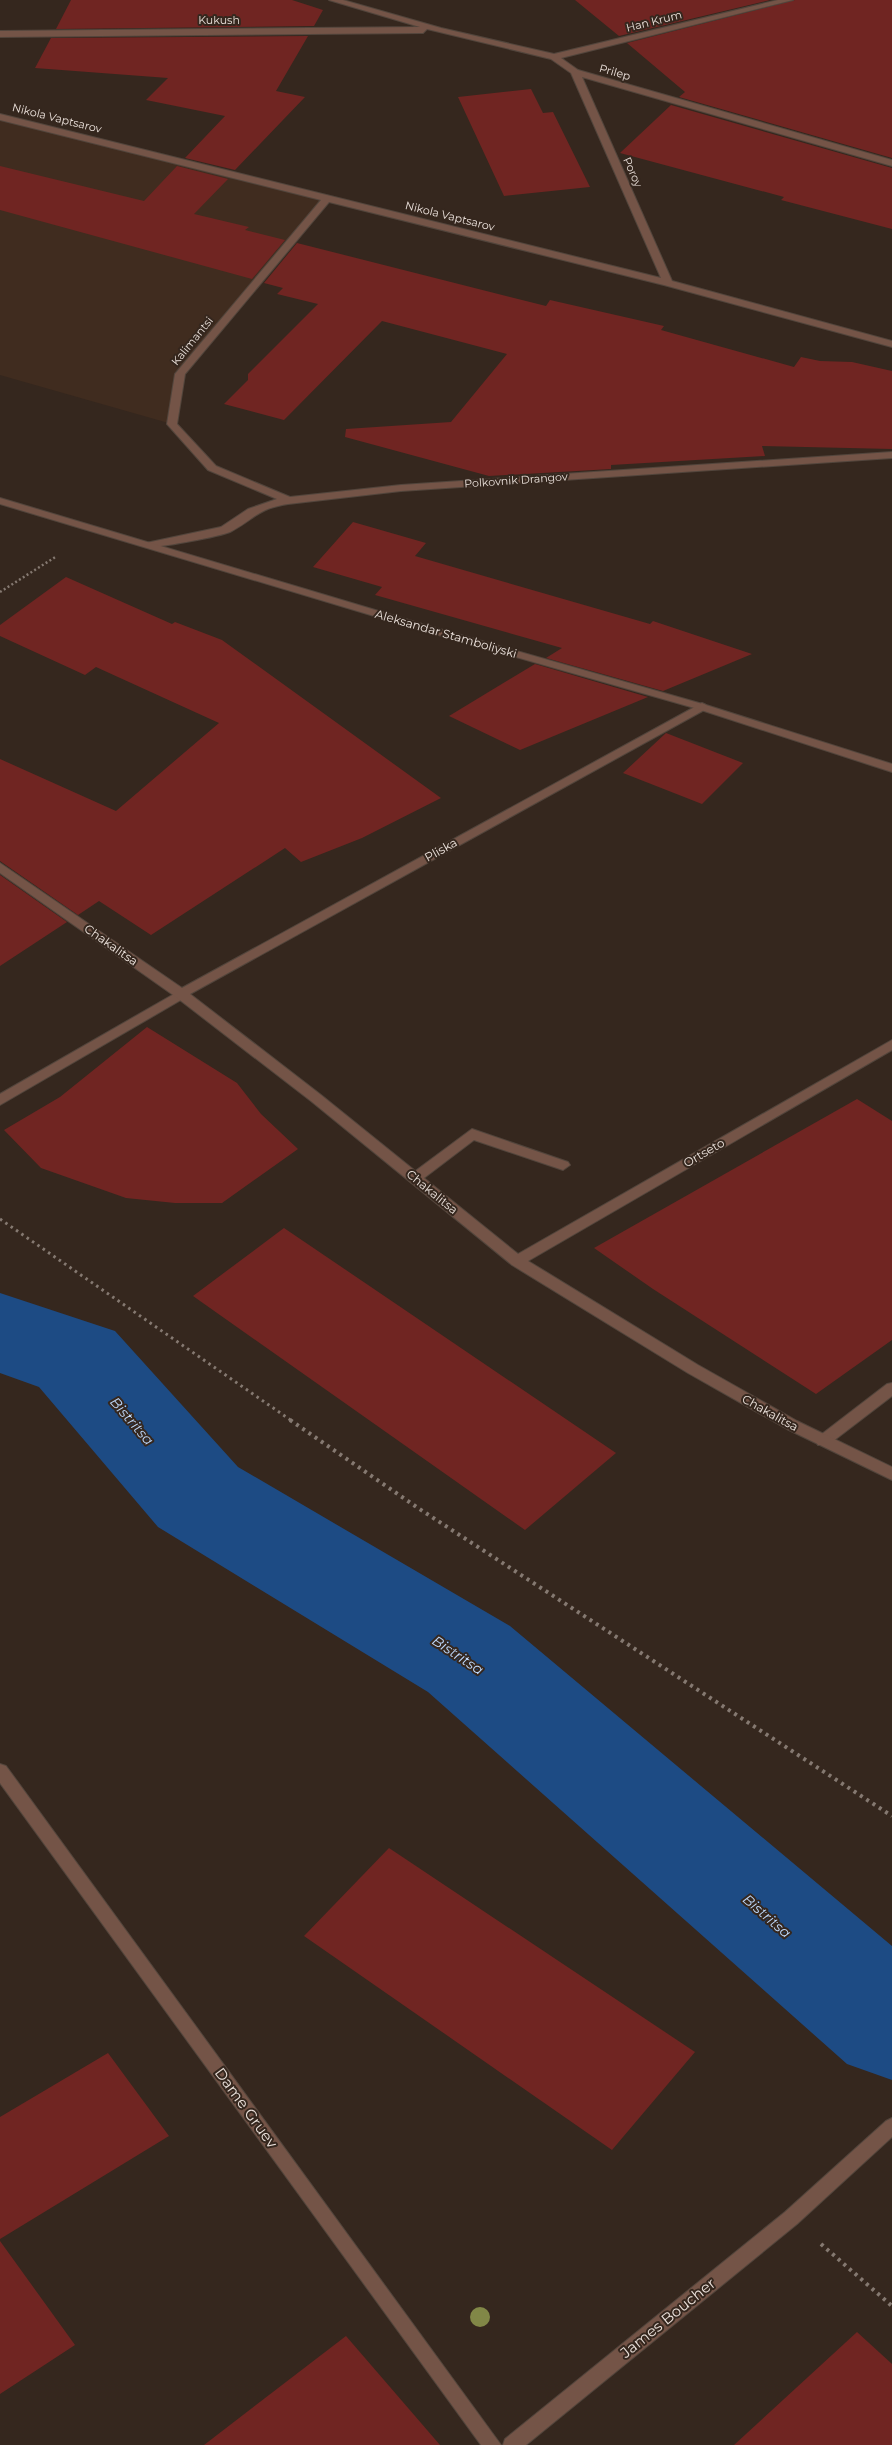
<svg xmlns="http://www.w3.org/2000/svg" width="892" height="2445" viewBox="0 0 892 2445" font-family="Montserrat,sans-serif">
<style>
.built{fill:#402c1f}
.lines{fill:none;stroke-linecap:round;stroke-linejoin:round}
.river{fill:#1d4b84;fill-rule:evenodd}
.building{fill:#702522}
.service-casing{stroke:#52453c;stroke-width:2}
.pedestrian-casing{stroke:#52453c;stroke-width:2}
.minor-casing{stroke:#52453c;stroke-width:2}
.tertiary-casing{stroke:#52453c;stroke-width:2}
.path-far2{stroke:#857971;stroke-width:2.5;stroke-dasharray:2 2.5;stroke-linecap:butt}
.path-far1{stroke:#857971;stroke-width:3;stroke-dasharray:2.5 4;stroke-linecap:butt}
.path{stroke:#857971;stroke-width:4;stroke-dasharray:3 4.5;stroke-linecap:butt}
.service{fill:#745447;fill-rule:evenodd}
.pedestrian{fill:#745447;fill-rule:evenodd}
.minor{fill:#745447;fill-rule:evenodd}
.tertiary{fill:#745447;fill-rule:evenodd}
.tree{fill:#818747}
.labels{text-anchor:middle;stroke-width:4;stroke-linejoin:round;paint-order:stroke}
.far-street-label{font-size:11px;fill:#ebe1db;stroke:#35271e}
.street-label{font-size:12px;fill:#ebe1db;stroke:#35271e}
.water-label{font-size:14px;font-style:italic;fill:#bed8fa;stroke:#35271e}
.near-street-label{font-size:15px;fill:#ebe1db;stroke:#35271e}
</style>
<rect width="100%" height="100%" fill="#35271e"/>
<path class="built" d="M0,117L327,198L180,374L172,424L0,375Z"/>
<g class="lines">
<path class="river" d="M0,1293L115,1331L238,1467L510,1626L892,1946V2080L847,2064L428,1692L158,1527L39,1387L0,1373Z"/>
</g>
<g class="building">
<path d="M71,0H292L323,10L314,26L56,29Z"/>
<path d="M575,0H770L619,36Z"/>
<path d="M795,0H892V158L679,97L685,92L627,43Z"/>
<path d="M308,36L276,91L305,97L235,170L185,158L225,116L146,100L168,78L35,68L51,38Z"/>
<path d="M531,89L543,113L553,112L590,187L504,196L458,97Z"/>
<path d="M671,105L892,168V229L781,200L784,197L620,153Z"/>
<path d="M0,166L144,201L177,166L228,179L194,214L249,227L245,230L285,240L252,279L0,210Z"/>
<path d="M297,243L546,306L550,300L664,326L661,330L794,367L801,357L820,361L852,362L892,371V449L762,446L765,456L611,465V469L489,476L345,437L346,429L451,422L507,354L382,321L284,420L224,404L248,380V374L318,304L277,294L283,288L264,283Z"/>
<path d="M353,522L426,543L415,556L650,624L653,621L752,654L663,691L546,658L562,648L375,595L382,587L313,567Z"/>
<path d="M66,577L172,624L175,622L222,640L441,798L362,838L301,862L285,848L151,935L99,901L78,915L0,861V759L116,811L219,723L96,667L85,675L0,636V625Z"/>
<path d="M535,664L648,697L520,750L449,716Z"/>
<path d="M666,733L743,763L702,804L623,773Z"/>
<path d="M0,875L67,922L0,966Z"/>
<path d="M147,1027L237,1083L261,1114L298,1149L222,1203H175L126,1198L41,1168L4,1130L60,1097Z"/>
<path d="M857,1099L892,1121V1340L816,1394L653,1289L594,1248Z"/>
<path d="M284,1228L616,1453L525,1530L193,1296Z"/>
<path d="M389,1848L695,2052L612,2150L304,1936Z"/>
<path d="M108,2053L169,2136L0,2239V2117Z"/>
<path d="M0,2241L75,2345L0,2394Z"/>
<path d="M857,2332L892,2364V2445H734Z"/>
<path d="M346,2336L440,2445H204Z"/>
</g>
<g class="lines">
<defs>
<g id="service">
<path d="M472,1129L568,1162L570,1165L563,1170L474,1140L420,1181H410L408,1178L410,1175Z"/>
<path d="M892,1383V1396L828,1445H818L816,1441L818,1437L887,1384Z"/>
</g>
<path id="pedestrian" d="M181,990L186,991L187,994L186,997L0,1105V1094Z"/>
<g id="minor">
<path d="M329,0H343L441,28L554,54L778,0H793L561,58L578,70L892,160V166L582,77L672,281L892,341V347L664,285L329,202L185,374L177,424L216,466L290,497L401,485L892,452V458L401,491L288,504C256,509 255,519 230,532C221,536 154,549 146,547V543L221,527L248,509L277,499L208,470L167,424L175,374L321,200L0,120V114L661,278L571,73L551,59L427,29L423,33L0,37V31L420,27Z"/>
<path d="M702,703L706,705V709L190,994L321,1095L518,1254L892,1040V1050L528,1261L698,1365L797,1421L892,1467V1480L787,1429L688,1373L512,1265L311,1101L176,997L0,873V863L182,988Z"/>
<path d="M0,1764L6,1766L501,2445H481L0,1783Z"/>
</g>
<g id="tertiary">
<path d="M0,498L422,624L706,705L892,764V772L698,709L414,628L0,504Z"/>
<path d="M892,2118V2137L797,2224L526,2445H503L505,2439L785,2212L886,2121Z"/>
</g>
</defs>
<use href="#service" class="service-casing"/>
<use href="#pedestrian" class="pedestrian-casing"/>
<use href="#minor" class="minor-casing"/>
<use href="#tertiary" class="tertiary-casing"/>
<path class="path-far2" d="M0,592L57,556"/>
<path class="path-far1" d="M0,1219L292,1421"/>
<g class="path">
<path d="M290,1420L418,1508L892,1816"/>
<path d="M821,2244L892,2306"/>
</g>
<use href="#service" class="service"/>
<use href="#pedestrian" class="pedestrian"/>
<use href="#minor" class="minor"/>
<use href="#tertiary" class="tertiary"/>
</g>
<circle class="tree" cx="480" cy="2317" r="10"/>
<g class="labels">
<g class="far-street-label">
<text x="219" y="24">Kukush</text>
<text transform="translate(654 21) rotate(-14)" y="4">Han Krum</text>
<text transform="translate(615 72) rotate(16)" y="4">Prilep</text>
<text transform="translate(57 118) rotate(14)" y="4">Nikola Vaptsarov</text>
<text transform="translate(633 172) rotate(66)" y="4">Poroy</text>
<text transform="translate(450 216) rotate(14)" y="4">Nikola Vaptsarov</text>
<text transform="translate(192 341) rotate(-51)" y="4">Kalimantsi</text>
<text transform="translate(516 480) rotate(-4)" y="4">Polkovnik Drangov</text>
</g>
<g class="street-label">
<text transform="translate(446 634) rotate(16)" y="4">Aleksandar Stamboliyski</text>
<text transform="translate(441 850) rotate(-29)" y="4">Pliska</text>
<text transform="translate(111 945) rotate(35)" y="4">Chakalitsa</text>
<text transform="translate(704 1153) rotate(-30)" y="4">Ortseto</text>
<text transform="translate(432 1192) rotate(39)" y="4">Chakalitsa</text>
<text transform="translate(770 1413) rotate(29)" y="4">Chakalitsa</text>
</g>
<g class="water-label">
<text transform="translate(132 1421) rotate(49)" y="5">Bistritsa</text>
<text transform="translate(458 1655) rotate(34)" y="5">Bistritsa</text>
<text transform="translate(767 1916) rotate(41)" y="5">Bistritsa</text>
</g>
<g class="near-street-label">
<text transform="translate(246 2108) rotate(54)" y="5">Dame Gruev</text>
<text transform="translate(668 2318) rotate(-39)" y="5">James Boucher</text>
</g>
</g>
</svg>
